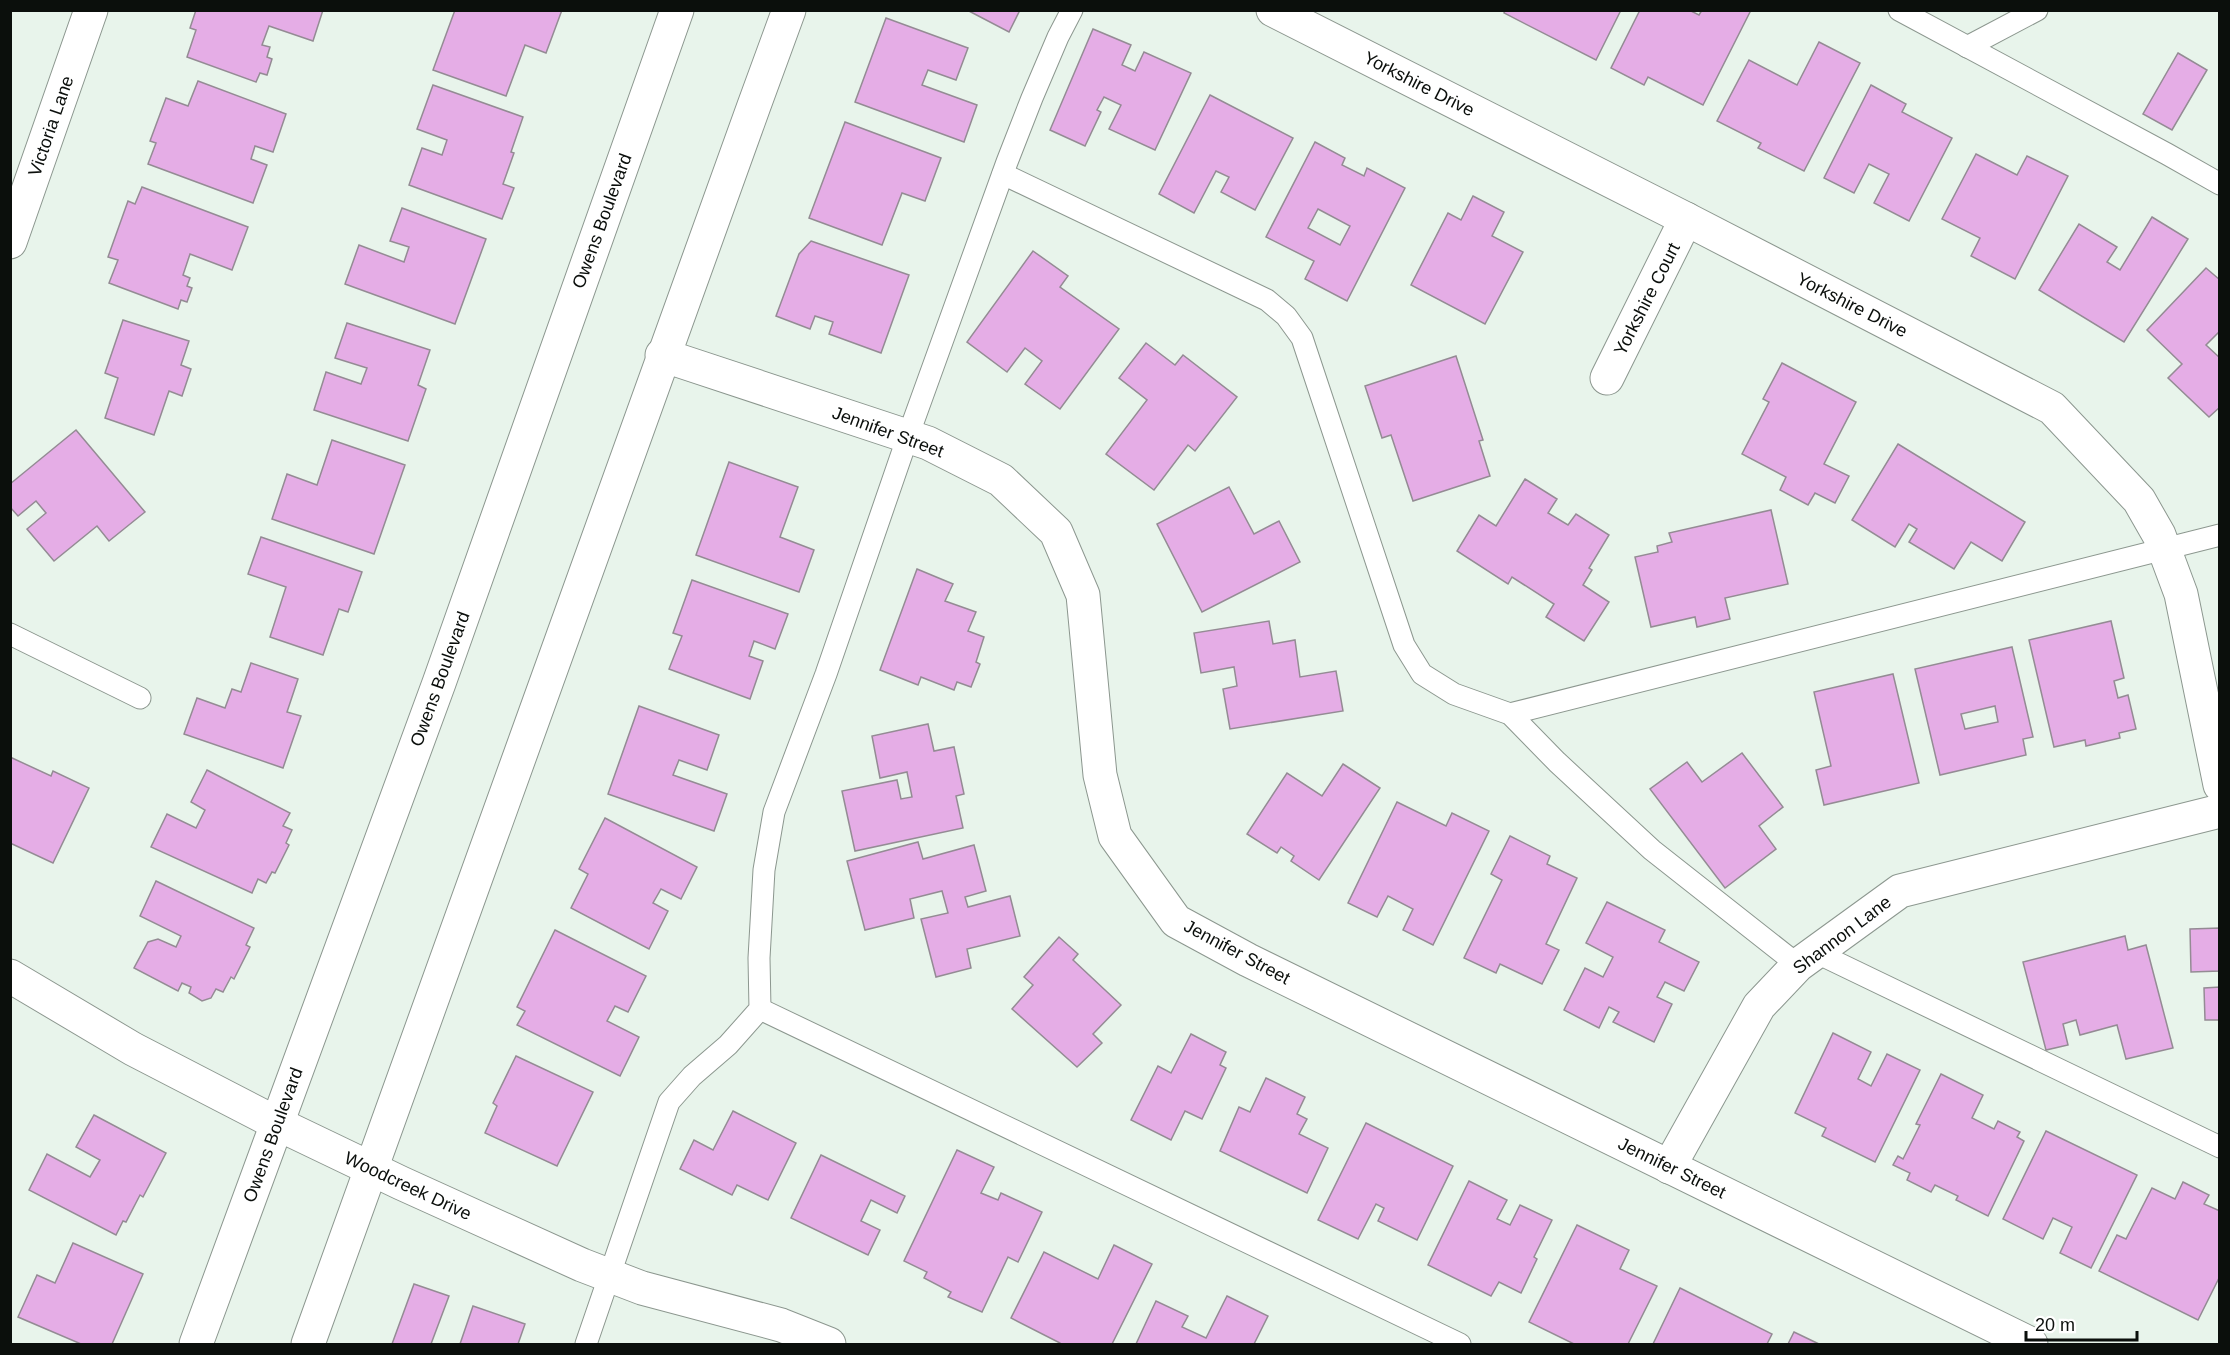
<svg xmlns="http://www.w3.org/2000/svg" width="2230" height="1355" viewBox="0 0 2230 1355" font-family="Helvetica,sans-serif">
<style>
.building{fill:#e5ade6;stroke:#948b94;stroke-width:1.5;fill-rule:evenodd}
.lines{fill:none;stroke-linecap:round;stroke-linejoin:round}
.service-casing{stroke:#8c978f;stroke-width:23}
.minor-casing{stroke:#8c978f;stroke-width:35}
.tertiary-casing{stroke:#8c978f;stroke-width:35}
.service{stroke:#fff;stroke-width:21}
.minor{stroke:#fff;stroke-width:33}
.tertiary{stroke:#fff;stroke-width:33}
.labels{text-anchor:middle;stroke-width:5;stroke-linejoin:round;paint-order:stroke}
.street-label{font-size:18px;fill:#0b0f0c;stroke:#fff}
</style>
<rect width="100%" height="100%" fill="#e8f4eb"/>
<g class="building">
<path d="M196,10H323L313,41L269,26L262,45L270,47L267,57L272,59L267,75L260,73L256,82L187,57L196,30L190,28Z"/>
<path d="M455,10H562L546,53L525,45L506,96L433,70Z"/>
<path d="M967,10H1020L1009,32Z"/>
<path d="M1505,10H1621L1596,60L1504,13Z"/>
<path d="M1640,10H1689L1699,15L1702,10H1751L1703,105L1648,77L1644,85L1611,68Z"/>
<path d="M886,18L968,48L956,80L928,70L922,85L977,105L964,142L855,102Z"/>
<path d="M1093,29L1131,45L1122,65L1135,71L1144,52L1191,73L1155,150L1109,129L1121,105L1104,97L1097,110L1101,112L1085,146L1050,130Z"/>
<path d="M1819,42L1860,63L1804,171L1758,148L1761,143L1717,121L1749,60L1797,85Z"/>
<path d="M2178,53L2207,70L2172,130L2143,114Z"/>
<path d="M198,81L286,114L273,152L255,146L251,159L267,165L253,203L148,164L156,143L150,141L166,98L188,106Z"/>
<path d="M433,85L523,117L511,152L514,153L503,184L514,188L502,219L409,185L422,148L442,155L447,140L417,129Z"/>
<path d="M1871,85L1906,104L1902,112L1952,138L1909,221L1874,203L1889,174L1869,164L1854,193L1824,178Z"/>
<path d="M1210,95L1293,138L1255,210L1221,192L1229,177L1216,171L1194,213L1159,194Z"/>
<path d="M845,122L941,158L925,201L902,193L882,245L809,218Z"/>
<path d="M1315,142L1345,158L1342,165L1364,176L1367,168L1405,188L1347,301L1305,279L1314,261L1266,237ZM1318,209L1350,226L1340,245L1308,228Z"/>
<path d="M1976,154L2017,175L2027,156L2068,176L2015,279L1971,256L1980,238L1942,219Z"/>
<path d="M142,187L248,227L232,270L190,254L183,275L190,278L187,286L192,288L187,302L181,300L178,309L109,283L118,260L108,257L128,201L135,204Z"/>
<path d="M1473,196L1504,212L1492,236L1523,252L1485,324L1411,285L1448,213L1461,220Z"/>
<path d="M402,208L486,239L455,324L345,284L359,245L404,262L409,247L390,241Z"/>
<path d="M2152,217L2188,239L2124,342L2039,290L2079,224L2117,247L2107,262L2120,270Z"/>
<path d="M811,241L909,275L881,353L829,334L833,322L815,316L810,329L776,316L799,254Z"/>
<path d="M1033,251L1068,276L1060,287L1119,329L1060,409L1025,384L1042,361L1025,348L1007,372L967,342Z"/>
<path d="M2206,268L2220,280V334L2218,333L2206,345L2220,358V407L2209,417L2168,378L2182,364L2147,330Z"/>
<path d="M123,320L189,341L181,365L191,369L182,396L169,391L154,435L105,418L118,378L105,373Z"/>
<path d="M347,323L430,350L418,385L426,389L408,441L314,410L326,372L361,384L367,368L335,358Z"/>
<path d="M1146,343L1175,365L1183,355L1237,397L1195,451L1188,445L1154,490L1106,454L1147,400L1119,378Z"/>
<path d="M1456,356L1483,440L1479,441L1490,476L1413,501L1391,435L1382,438L1365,386Z"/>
<path d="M1782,363L1856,402L1824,464L1849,476L1835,503L1815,493L1808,505L1780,490L1786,477L1742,454L1769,402L1763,399Z"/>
<path d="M76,430L145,512L109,541L97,526L54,561L27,529L46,513L36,501L18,516L10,507V484Z"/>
<path d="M332,440L405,465L374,554L272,519L287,474L317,485Z"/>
<path d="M1898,444L2025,522L2002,561L1971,542L1954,569L1909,542L1917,529L1909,524L1895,547L1852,520Z"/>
<path d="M729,462L798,487L780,537L814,550L799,592L696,555Z"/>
<path d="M1525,479L1557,499L1548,513L1568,525L1576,514L1609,535L1589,568L1592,570L1583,585L1609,602L1584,641L1546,617L1554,604L1512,577L1508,584L1457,551L1479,515L1496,526Z"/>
<path d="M1229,487L1254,534L1279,521L1300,562L1202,612L1157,524Z"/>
<path d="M1771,510L1788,584L1725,598L1730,619L1697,627L1695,617L1651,627L1635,557L1658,552L1657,546L1672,542L1669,533Z"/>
<path d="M261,537L362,572L348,612L339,609L323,655L270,637L286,587L248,574Z"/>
<path d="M917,569L953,584L945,601L976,612L968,631L984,637L976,662L980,664L971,687L957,682L954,690L921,677L918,685L880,670Z"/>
<path d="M692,580L788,614L775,649L754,641L749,656L763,661L750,699L669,669L682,636L673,633Z"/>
<path d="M1269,621L1273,644L1295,640L1300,677L1336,671L1343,711L1230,729L1223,689L1237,686L1234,667L1201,673L1194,633Z"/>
<path d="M2111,621L2124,678L2114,681L2118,698L2128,695L2136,729L2119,733L2120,738L2086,746L2085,740L2054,747L2029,640Z"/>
<path d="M2012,647L2033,737L2023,739L2026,755L1940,775L1915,669ZM1995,706L1998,722L1965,729L1961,714Z"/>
<path d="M251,663L298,679L287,712L301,716L283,768L184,734L197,698L225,708L232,689L241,692Z"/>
<path d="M1893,674L1919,783L1824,805L1816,770L1831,766L1814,692Z"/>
<path d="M639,706L719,735L707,770L679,760L673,775L727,794L714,831L608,794Z"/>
<path d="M928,724L934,751L954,747L964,794L956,796L963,828L855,851L842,791L897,780L901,799L912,797L907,772L880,778L872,736Z"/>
<path d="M1742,753L1783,807L1759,826L1776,849L1725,888L1650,789L1687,762L1702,782Z"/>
<path d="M10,757L51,776L53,771L89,788L53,863L10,843Z"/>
<path d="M1343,764L1380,788L1319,880L1291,861L1294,856L1281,847L1277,853L1247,834L1287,773L1322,796Z"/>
<path d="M207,770L290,813L283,826L292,830L286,843L289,845L275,873L272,872L266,883L258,879L252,893L151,847L167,814L196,828L205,810L191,802Z"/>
<path d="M1397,802L1446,826L1452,813L1489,831L1433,945L1403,930L1413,909L1388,896L1377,917L1348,903Z"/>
<path d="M605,818L697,867L681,899L661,889L653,903L668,911L649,949L571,908L588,874L579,869Z"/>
<path d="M1510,836L1550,856L1547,864L1577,878L1546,944L1559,950L1542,984L1500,964L1496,973L1464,958L1502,880L1491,874Z"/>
<path d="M918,842L923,859L974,845L986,891L965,897L968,907L1010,896L1020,936L967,949L971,968L936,977L921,919L948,913L942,891L910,899L914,918L865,930L847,861Z"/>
<path d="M156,881L254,928L246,945L250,947L234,979L231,977L223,992L216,989L211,998L202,1001L189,993L191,987L182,983L178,991L134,968L148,942L158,939L176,947L181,936L140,916Z"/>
<path d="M1607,902L1665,930L1659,942L1699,962L1684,991L1665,982L1657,997L1672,1004L1654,1042L1613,1022L1619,1012L1609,1007L1599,1028L1564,1010L1585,968L1603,977L1613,957L1586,943Z"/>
<path d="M2220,928V971L2191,972L2190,929Z"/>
<path d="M555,930L646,976L628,1012L615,1006L607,1021L639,1037L620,1076L517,1025L525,1011L517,1007Z"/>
<path d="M2125,936L2128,950L2146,945L2173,1048L2126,1059L2117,1025L2080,1035L2076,1020L2063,1024L2068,1045L2046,1050L2023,962Z"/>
<path d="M1059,937L1078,954L1073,960L1121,1005L1093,1034L1102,1043L1077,1067L1012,1009L1033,985L1024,977Z"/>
<path d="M2220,987V1020H2205L2204,988Z"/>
<path d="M1833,1033L1871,1052L1858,1079L1871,1086L1887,1054L1920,1070L1875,1162L1822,1136L1826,1128L1795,1113Z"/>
<path d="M1191,1034L1226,1052L1220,1065L1226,1068L1202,1119L1185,1111L1171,1140L1131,1120L1158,1066L1171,1073Z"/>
<path d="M516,1056L593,1092L557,1166L485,1133L497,1106L493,1103Z"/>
<path d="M1941,1074L1983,1095L1972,1118L1994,1129L1998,1121L2020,1132L2017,1137L2024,1141L1988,1216L1956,1200L1958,1196L1935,1185L1931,1192L1907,1180L1910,1173L1893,1165L1898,1156L1903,1159L1920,1125L1916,1124Z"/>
<path d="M1266,1078L1305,1097L1297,1114L1307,1119L1299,1134L1328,1148L1307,1193L1220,1151L1239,1107L1250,1112Z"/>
<path d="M733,1111L796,1143L768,1200L737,1185L732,1195L680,1169L694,1140L713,1150Z"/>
<path d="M94,1115L166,1153L143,1197L140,1195L126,1222L123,1221L116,1235L29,1190L47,1154L90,1177L100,1160L76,1147Z"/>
<path d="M1366,1123L1453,1166L1417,1240L1378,1221L1384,1208L1376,1204L1358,1239L1318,1220Z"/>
<path d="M2046,1131L2137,1175L2091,1268L2060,1253L2072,1227L2053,1218L2043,1239L2003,1219Z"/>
<path d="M957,1150L994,1167L981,1193L998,1200L1001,1193L1042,1212L1018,1262L1008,1257L982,1312L948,1297L951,1292L924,1278L927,1272L904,1261Z"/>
<path d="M821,1155L905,1196L897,1213L871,1200L861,1221L880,1230L868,1255L791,1218Z"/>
<path d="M1469,1181L1507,1200L1497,1219L1510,1225L1520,1205L1552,1220L1534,1257L1537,1259L1521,1293L1499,1282L1491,1296L1428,1265Z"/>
<path d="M2183,1182L2209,1195L2204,1204L2220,1211V1276L2198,1320L2099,1271L2117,1235L2126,1239L2152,1188L2175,1199Z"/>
<path d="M1577,1225L1629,1250L1620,1269L1657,1286L1628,1344H1574L1529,1322Z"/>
<path d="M73,1243L143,1274L112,1344H81L18,1317L37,1275L55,1283Z"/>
<path d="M1114,1245L1152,1264L1112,1344H1060V1343L1011,1318L1044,1252L1098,1279Z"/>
<path d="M414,1284L449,1296L431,1344H392Z"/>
<path d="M1680,1288L1772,1334L1767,1344H1653Z"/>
<path d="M1227,1296L1268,1316L1254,1344H1136L1156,1301L1188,1316L1182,1327L1206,1338Z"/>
<path d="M473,1306L525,1324L518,1344H460Z"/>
<path d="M1794,1332L1819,1344H1788Z"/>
</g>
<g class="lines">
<defs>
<g id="service">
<path d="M1899,10L2167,154L2220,184"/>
<path d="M1967,47L2037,10"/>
<path d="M1003,174L1267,300L1286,316L1302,338L1404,645L1422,674L1454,694L1510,714L1557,762L1652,850L1798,965"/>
<path d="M10,634L140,698"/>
<path d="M1510,714L2220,535"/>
<path d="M1815,952L2220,1147"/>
<path d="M760,1009L1460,1344"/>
<path d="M586,1344L669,1102L692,1076L728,1045L760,1009L759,958L764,870L774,812L826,674L908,436L1007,162L1032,98L1058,37L1072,10"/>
</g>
<g id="minor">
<path d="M1273,10L1686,219L2052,408L2139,500L2159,535L2181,594L2220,785"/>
<path d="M10,242L91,10"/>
<path d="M662,355L928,443L1001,480L1056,532L1083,595L1100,775L1115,836L1176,921L1248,960L2031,1344"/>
<path d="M1607,378L1686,219"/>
<path d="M1669,1167L1759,1006L1798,965L1900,891L2220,811"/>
</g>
<g id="tertiary">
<path d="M10,976L133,1049L278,1124L401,1183L582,1265L642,1288L781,1325L829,1344"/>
<path d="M196,1344L439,683L677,10"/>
<path d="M308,1344C471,901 626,454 789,10"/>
</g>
</defs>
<use href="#service" class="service-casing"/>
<use href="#minor" class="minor-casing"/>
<use href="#tertiary" class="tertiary-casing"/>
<use href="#service" class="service"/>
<use href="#minor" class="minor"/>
<use href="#tertiary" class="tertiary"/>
</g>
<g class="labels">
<g class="street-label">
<text transform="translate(1419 84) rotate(27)" y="6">Yorkshire Drive</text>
<text transform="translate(51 126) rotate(-71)" y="6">Victoria Lane</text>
<text transform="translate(602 221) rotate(-70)" y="6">Owens Boulevard</text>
<text transform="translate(1647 299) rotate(-63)" y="6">Yorkshire Court</text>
<text transform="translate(1852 305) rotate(27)" y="6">Yorkshire Drive</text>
<text transform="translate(888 432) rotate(20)" y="6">Jennifer Street</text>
<text transform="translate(440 679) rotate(-70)" y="6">Owens Boulevard</text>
<text transform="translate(1842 935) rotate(-37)" y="6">Shannon Lane</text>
<text transform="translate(1237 952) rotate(28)" y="6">Jennifer Street</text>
<text transform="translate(273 1135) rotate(-70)" y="6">Owens Boulevard</text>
<text transform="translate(1672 1168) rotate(26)" y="6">Jennifer Street</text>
<text transform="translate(408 1186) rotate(25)" y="6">Woodcreek Drive</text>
</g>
</g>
<rect width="2230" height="1355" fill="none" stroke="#0b0f0c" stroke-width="24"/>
<path d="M2026 1331v9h111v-9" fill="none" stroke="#0b0f0c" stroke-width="3"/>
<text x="2035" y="1331" font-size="18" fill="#0b0f0c" stroke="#ffffff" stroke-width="4.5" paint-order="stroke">20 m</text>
</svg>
